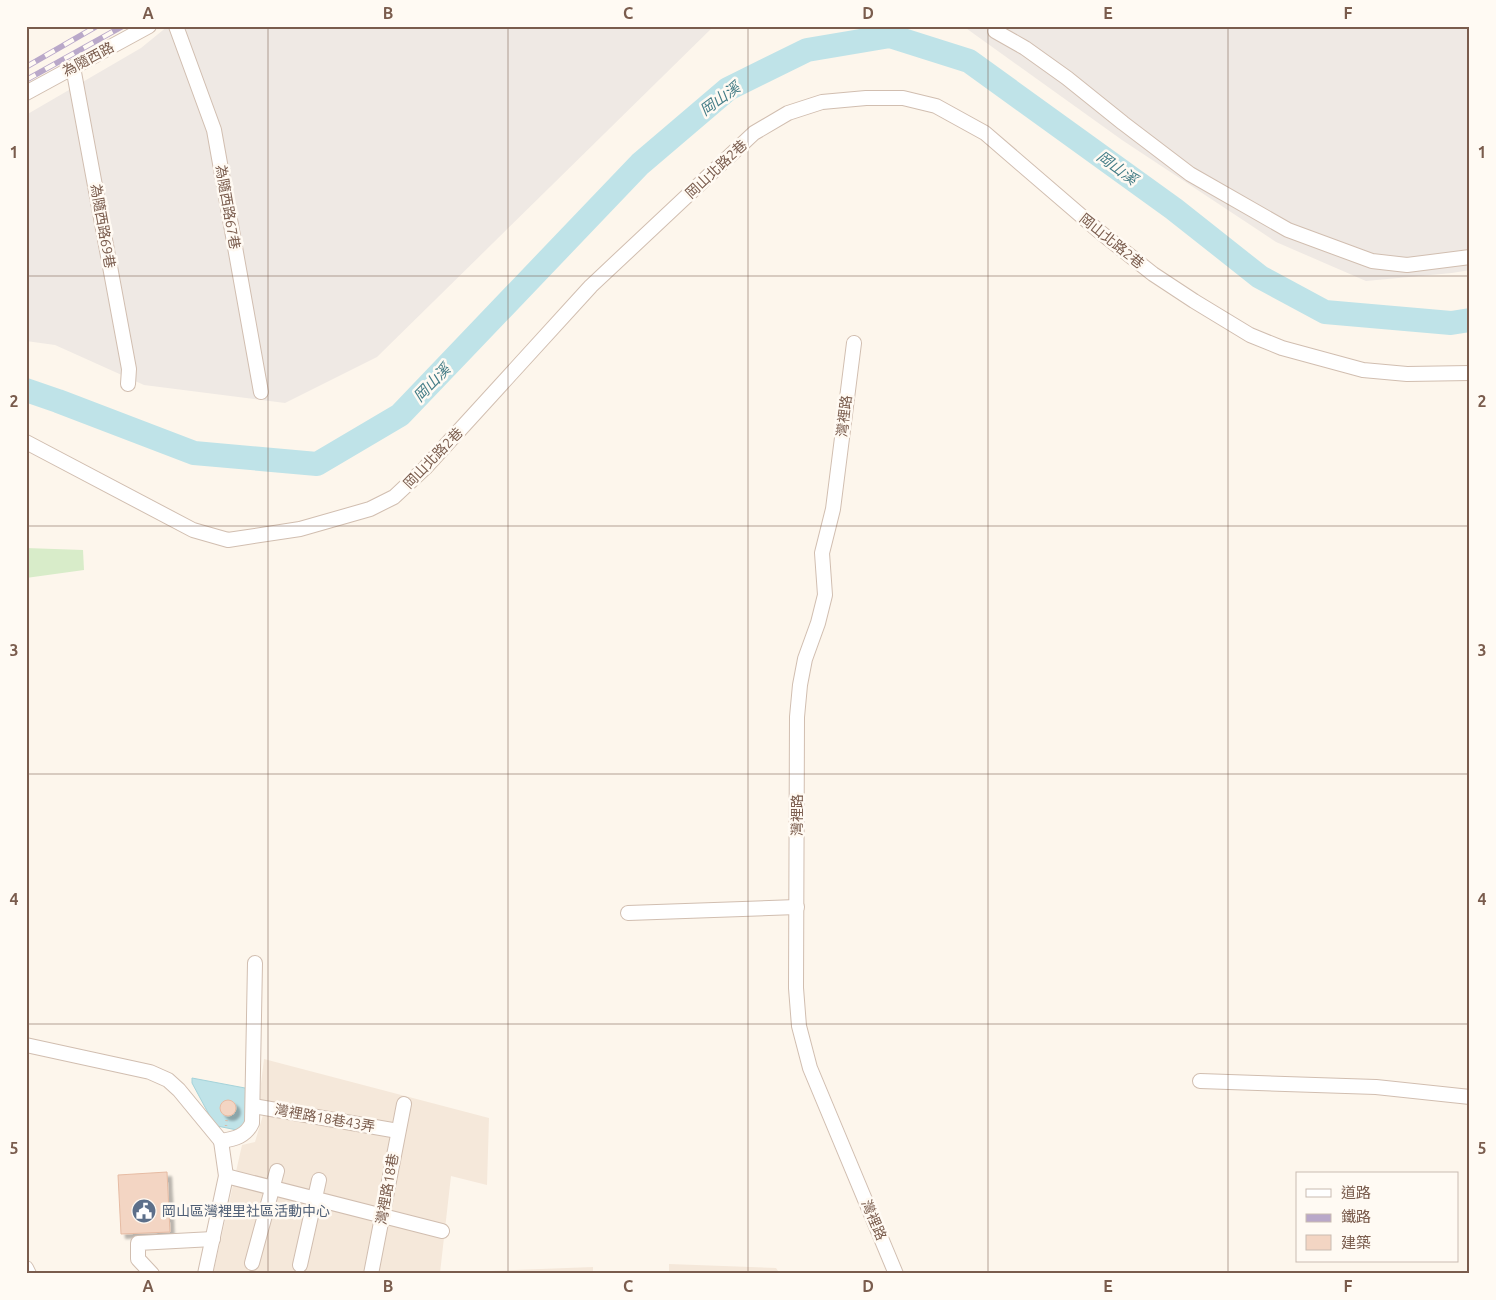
<svg xmlns="http://www.w3.org/2000/svg" width="1496" height="1300" viewBox="0 0 1496 1300" font-family="Ubuntu,'Noto Sans TC',sans-serif">
<style>
.residential{fill:#f5e8da}
.industrial{fill:#efe9e4}
.green{fill:#d8ecc9}
.water{fill:#bfe3e8;stroke:#a5d3da}
.lines{fill:none;stroke-linecap:round;stroke-linejoin:round}
.stream{stroke:#a5d3da;stroke-width:4}
.river{stroke:#bfe3e8;stroke-width:24}
.building{fill:#f3d5c3;stroke:#e6bba3;filter:url(#shadow)}
.minor-casing{stroke:#d1beb0;stroke-width:16}
.path{stroke:#d9b8a5;stroke-width:2.5;stroke-dasharray:1 4;stroke-linecap:butt}
.minor{stroke:#fff;stroke-width:14}
.rail-casing{stroke:#b9a8c9;stroke-width:5.5}
.rail{stroke:#fffaf3;stroke-width:4;stroke-dasharray:11;stroke-linecap:butt}
.grid{fill:none;stroke:#7a5c4d;stroke-width:1;stroke-opacity:0.55}
.labels{text-anchor:middle;stroke-width:5;stroke-linejoin:round;paint-order:stroke}
.street-label{font-size:14px;fill:#7a5c4d;stroke:#fffaf3}
.service-label{font-size:14px;fill:#4e5e75;stroke:#fffaf3;text-anchor:start}
.water-label{font-size:15px;font-style:italic;fill:#437c86;stroke:#fffaf3}
.neatline{fill:none;stroke:#7a5c4d;stroke-width:2}
.grid-label{font-size:16px;text-anchor:middle;font-weight:bold;fill:#7a5c4d}
</style>
<defs>
<filter id="shadow"><feDropShadow dx="4.5" dy="4.5" stdDeviation="1" flood-color="#0004"/></filter>
</defs>
<rect width="100%" height="100%" fill="#fdf6ec"/>
<g class="residential">
<path d="M264,1059L489,1118L487,1185L451,1176L440,1273L593,1267V1274H213L242,1145L255,1142L263,1115L259,1100Z"/>
<path d="M669,1264L776,1268L780,1274H669Z"/>
</g>
<g class="industrial">
<path d="M168,26H714L377,357L285,403L144,385L55,345L26,341V115L141,48Z"/>
<path d="M963,26H1470V270L1452,273L1366,281L1276,242L1122,140Z"/>
</g>
<path class="green" d="M26,548L83,550L84,570L26,578Z"/>
<path class="water" d="M192,1078L245,1088L250,1094L247,1128L242,1131L217,1126L212,1120L192,1083Z"/>
<g class="lines">
<path class="stream" d="M890,36L893,26"/>
<path class="river" d="M26,390L58,401L194,453L317,464L400,415L640,164L728,89L807,50L890,36L969,61L1174,209L1260,277L1325,312L1451,323L1470,320"/>
</g>
<g class="building">
<circle cx="228" cy="1108" r="8"/>
<path d="M167,1172L170,1232L121,1234L118,1175Z"/>
</g>
<g class="lines">
<defs>
<g id="minor">
<path d="M176,26L214,130L261,392"/>
<path d="M995,31L1025,48L1067,78L1123,123L1190,174L1288,230L1372,261L1407,265L1470,257"/>
<path d="M73,67L129,369L128,384"/>
<path d="M26,93L149,26"/>
<path d="M854,343L833,509L822,553L825,595L818,623L805,659L800,685L797,717L796,988L799,1026L810,1068L896,1274"/>
<path d="M26,442L193,530L228,540L300,529L370,509L394,497L425,468L591,286L754,133L788,113L822,102L866,98H903L936,106L985,133L1100,232L1153,274L1194,301L1250,335L1282,348L1363,370L1407,374L1470,373"/>
<path d="M628,913L797,907"/>
<path d="M26,1045L150,1072L168,1080L179,1090L221,1141"/>
<path d="M1200,1081L1376,1087L1470,1097"/>
<path d="M253,1106L398,1131"/>
<path d="M221,1141C235,1139 246,1136 252,1123L255,963"/>
<path d="M226,1176L442,1231"/>
<path d="M252,1263L277,1171"/>
<path d="M300,1265L319,1180"/>
<path d="M26,1268L29,1274"/>
<path d="M152,1274L138,1259V1243L213,1239"/>
<path d="M205,1274L226,1176L221,1141"/>
<path d="M371,1274L404,1104"/>
</g>
</defs>
<use href="#minor" class="minor-casing"/>
<path class="path" d="M226,1126L227,1116"/>
<use href="#minor" class="minor"/>
<defs>
<g id="rail">
<path d="M26,67L97,26"/>
<path d="M26,80L123,26"/>
</g>
</defs>
<use href="#rail" class="rail-casing"/>
<use href="#rail" class="rail"/>
</g>
<path class="grid" d="M268,26V1274M508,26V1274M748,26V1274M988,26V1274M1228,26V1274M26,276H1470M26,526H1470M26,774H1470M26,1024H1470"/>
<defs>
<symbol id="civic-disc" viewBox="-11 -11 22 22"><circle r="9.5" fill="#5c6f8a" stroke="#fffaf3"/><path d="M-.6-6.5H3V-4.5H.6V-3L4-1V1h2V6H-6V1h2V-1L-.6-3ZM-1.2 2.5V6h2.4V2.5Z" fill="#fff"/></symbol>
</defs>
<g fill-rule="evenodd">
<use href="#civic-disc" x="130" y="1197" width="28" height="28"/>
</g>
<g class="labels">
<g class="street-label">
<text transform="translate(88 59) rotate(-28)" y="5">為隨西路</text>
<text transform="translate(716 169) rotate(-43)" y="5">岡山北路2巷</text>
<text transform="translate(228 207) rotate(80)" y="5">為隨西路67巷</text>
<text transform="translate(103 226) rotate(80)" y="5">為隨西路69巷</text>
<text transform="translate(1112 241) rotate(39)" y="5">岡山北路2巷</text>
<text transform="translate(844 416) rotate(-83)" y="5">灣裡路</text>
<text transform="translate(433 458) rotate(-46)" y="5">岡山北路2巷</text>
<text transform="translate(797 815) rotate(-90)" y="5">灣裡路</text>
<text transform="translate(325 1118) rotate(10)" y="5">灣裡路18巷43弄</text>
<text transform="translate(387 1189) rotate(-80)" y="5">灣裡路18巷</text>
<text transform="translate(874 1220) rotate(67)" y="5">灣裡路</text>
</g>
<g class="service-label">
<text x="162" y="1216">岡山區灣裡里社區活動中心</text>
</g>
<g class="water-label">
<text transform="translate(720 99) rotate(-36)" y="5">岡山溪</text>
<text transform="translate(1117 168) rotate(36)" y="5">岡山溪</text>
<text transform="translate(432 383) rotate(-46)" y="5">岡山溪</text>
</g>
</g>
<rect width="1496" height="1300" fill="none" stroke="#fffaf3" stroke-width="55"/>
<rect x="1296" y="1172" width="162" height="90" fill="#fffaf3" stroke="#cabbb1"/>
<rect x="1306" y="1189" width="25" height="8" fill="#ffffff" stroke="#cabbb1"/>
<text x="1341" y="1198" font-size="15" fill="#7a5c4d">道路</text>
<rect x="1306" y="1214" width="25" height="8" fill="#b9a8c9" stroke="#cabbb1"/>
<text x="1341" y="1222" font-size="15" fill="#7a5c4d">鐵路</text>
<rect x="1306" y="1235" width="25" height="15" fill="#f3d5c3" stroke="#cabbb1"/>
<text x="1341" y="1248" font-size="15" fill="#7a5c4d">建築</text>
<rect x="28" y="28" width="1440" height="1244" class="neatline"/>
<g class="grid-label">
<text x="148" y="19">A</text>
<text x="388" y="19">B</text>
<text x="628" y="19">C</text>
<text x="868" y="19">D</text>
<text x="1108" y="19">E</text>
<text x="1348" y="19">F</text>
<text x="14" y="158">1</text>
<text x="1482" y="158">1</text>
<text x="14" y="407">2</text>
<text x="1482" y="407">2</text>
<text x="14" y="656">3</text>
<text x="1482" y="656">3</text>
<text x="14" y="905">4</text>
<text x="1482" y="905">4</text>
<text x="14" y="1154">5</text>
<text x="1482" y="1154">5</text>
<text x="148" y="1292">A</text>
<text x="388" y="1292">B</text>
<text x="628" y="1292">C</text>
<text x="868" y="1292">D</text>
<text x="1108" y="1292">E</text>
<text x="1348" y="1292">F</text>
</g>
</svg>
